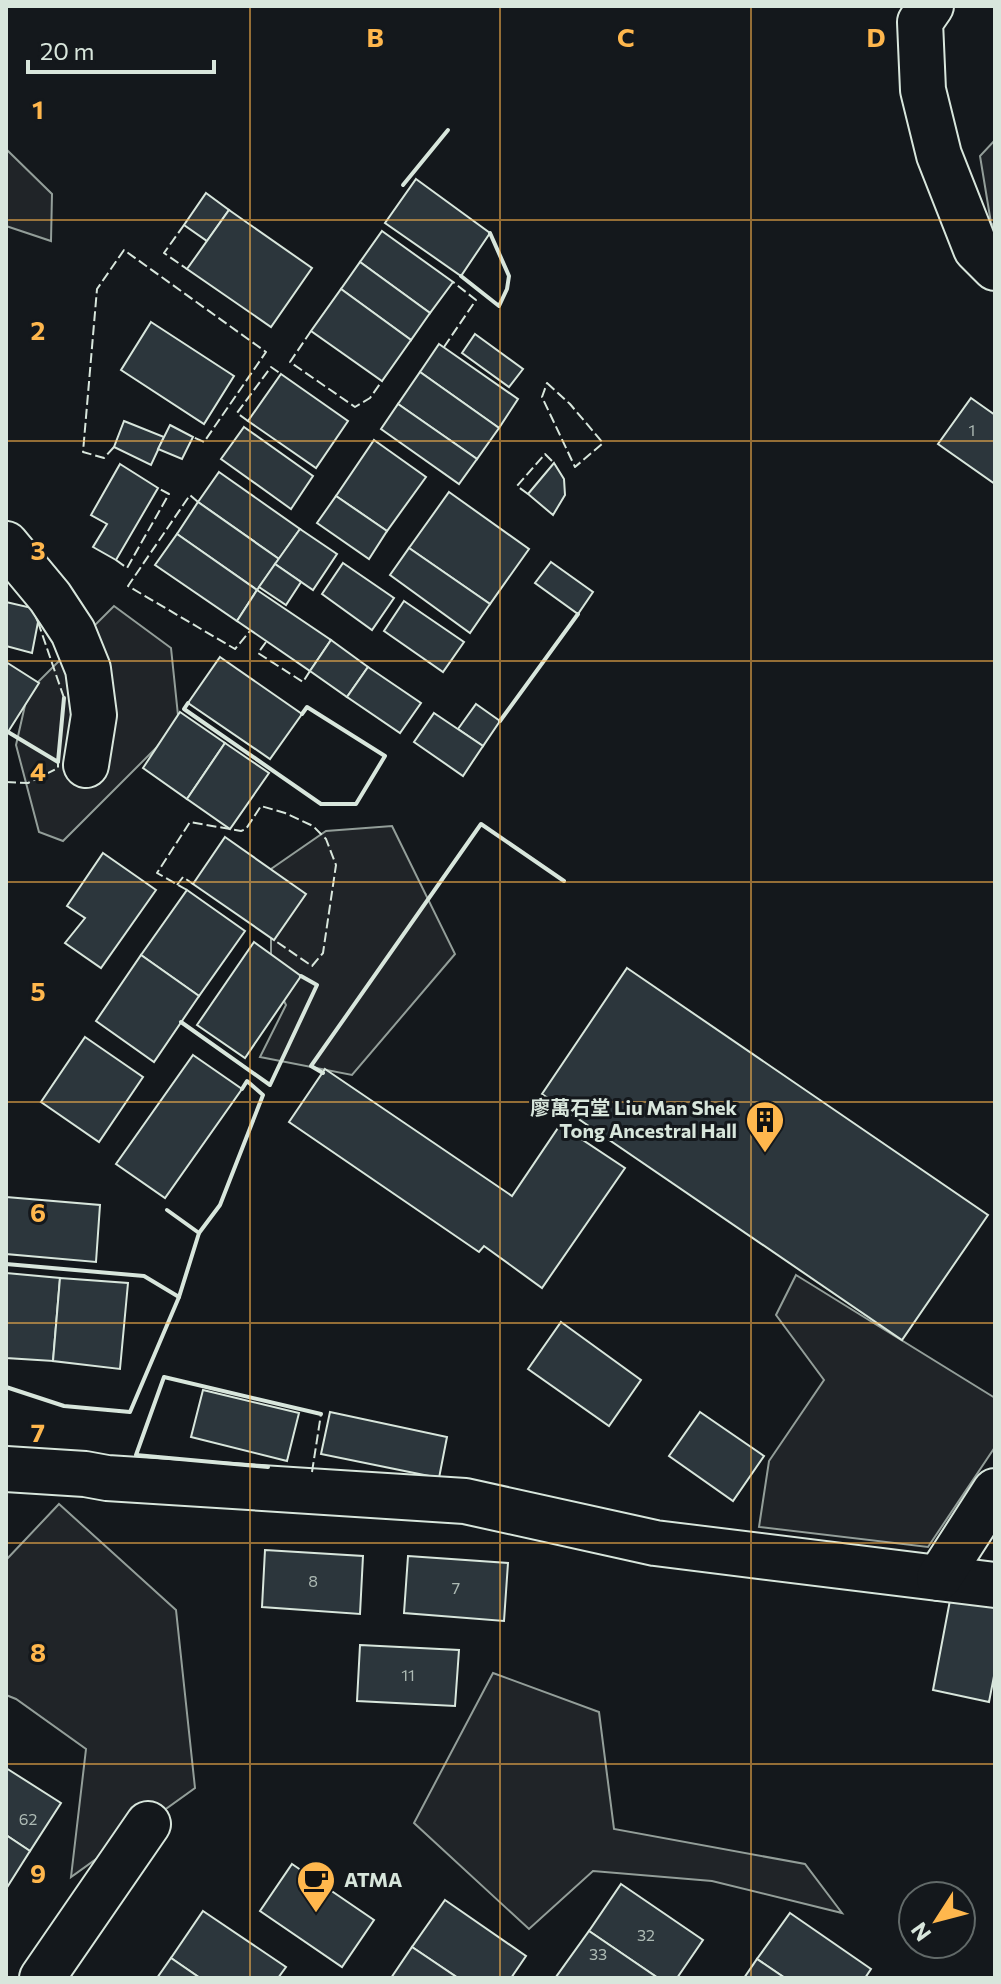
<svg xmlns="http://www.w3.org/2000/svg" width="1001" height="1984" viewBox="0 0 1001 1984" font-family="Commissioner,'Noto Sans SC',sans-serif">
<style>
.green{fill:#202428;stroke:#939e99;stroke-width:2}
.building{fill:#2c363c;stroke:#d8e6dc;stroke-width:2}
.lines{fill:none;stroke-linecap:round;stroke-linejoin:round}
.minor-casing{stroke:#d8e6dc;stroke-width:48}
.minor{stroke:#14181c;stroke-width:44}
.fence{stroke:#d8e6dc;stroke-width:2;stroke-dasharray:10 4;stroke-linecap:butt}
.wall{stroke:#d8e6dc;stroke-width:4}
.grid{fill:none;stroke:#ffb74d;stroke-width:2;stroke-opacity:0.55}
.labels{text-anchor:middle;stroke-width:6;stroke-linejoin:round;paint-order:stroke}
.number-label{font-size:16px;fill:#adbab4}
.poi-label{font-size:20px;font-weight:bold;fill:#d8e6dc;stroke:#14181c;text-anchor:end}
.grid-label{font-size:26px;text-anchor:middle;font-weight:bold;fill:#ffb74d;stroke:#14181c;stroke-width:6;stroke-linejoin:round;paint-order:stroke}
</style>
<rect width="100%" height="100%" fill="#14181c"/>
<g class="green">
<path d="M995,140V227L991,223L980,156Z"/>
<path d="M6,149L52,194L51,241L6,226Z"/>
<path d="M114,606L171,648L179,725L63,841L39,832L16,745L28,692Z"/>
<path d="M392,826L455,954L352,1075L260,1057L286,1005L271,974V869L326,831Z"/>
<path d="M796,1275L995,1398V1447L928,1547L759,1527L769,1461L824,1380L776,1315Z"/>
<path d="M59,1504L176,1610L195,1788L71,1877L86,1749L16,1699L6,1695V1560Z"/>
<path d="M493,1673L599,1712L614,1829L805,1864L842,1913L712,1881L593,1871L529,1929L414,1823Z"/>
</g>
<g class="building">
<path d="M416,179L490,233L461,276L385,223Z"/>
<path d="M206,193L229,210L207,241L184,225Z"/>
<path d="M229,210L312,268L271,327L187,269Z"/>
<path d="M382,231L453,282L430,313L360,262Z"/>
<path d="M360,262L430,313L411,340L341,289Z"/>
<path d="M341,289L411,340L382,381L311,331Z"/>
<path d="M151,322L234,376L204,424L121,370Z"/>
<path d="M475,334L523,369L509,387L462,353Z"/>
<path d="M439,344L518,399L499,428L420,372Z"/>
<path d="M420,372L499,428L477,459L398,404Z"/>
<path d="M281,374L348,421L316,468L248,421Z"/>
<path d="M971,398L995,415V484L938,444Z"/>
<path d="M398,404L477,459L459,484L381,429Z"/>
<path d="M124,421L164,437L151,465L114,447Z"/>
<path d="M170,425L193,437L182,459L158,449Z"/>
<path d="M244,427L313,476L291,509L221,459Z"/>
<path d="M374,440L426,477L387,531L336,496Z"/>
<path d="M554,463L564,479L565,495L553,515L528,494Z"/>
<path d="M120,464L158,488L116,560L93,547L107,524L91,515Z"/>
<path d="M219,472L300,529L279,559L198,502Z"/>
<path d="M449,492L529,549L490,604L409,548Z"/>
<path d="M336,496L387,531L369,559L317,523Z"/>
<path d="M198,502L279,559L257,590L177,534Z"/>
<path d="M300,529L337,554L313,590L275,564Z"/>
<path d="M177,534L257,590L237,621L155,565Z"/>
<path d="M409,548L490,604L470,633L390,575Z"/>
<path d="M551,562L593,592L578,614L535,583Z"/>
<path d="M343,563L394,598L372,630L322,594Z"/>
<path d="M275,564L301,582L286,605L259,587Z"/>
<path d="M257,590L331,640L310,671L237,621Z"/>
<path d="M404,601L464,642L443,672L384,631Z"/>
<path d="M6,602L32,608L38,622L32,653L6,646Z"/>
<path d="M331,640L368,667L347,697L310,671Z"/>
<path d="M220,657L302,714L270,759L188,703Z"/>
<path d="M6,662L39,683L8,732L6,730Z"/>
<path d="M368,667L421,703L400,733L347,697Z"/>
<path d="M476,704L500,721L483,746L458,729Z"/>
<path d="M180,712L225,743L187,799L143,768Z"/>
<path d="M434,713L483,746L463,776L414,742Z"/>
<path d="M225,743L269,773L230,829L187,799Z"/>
<path d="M225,837L306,894L274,940L193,884Z"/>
<path d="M103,853L156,890L101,968L65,943L85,918L67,906Z"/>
<path d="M187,890L245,931L199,996L141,955Z"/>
<path d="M254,942L301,976L245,1058L197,1025Z"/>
<path d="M141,955L199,996L154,1062L96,1021Z"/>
<path d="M627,968L988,1215L902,1340L542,1094Z"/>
<path d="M85,1037L143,1077L99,1142L41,1102Z"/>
<path d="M193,1055L242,1089L165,1198L116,1164Z"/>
<path d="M325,1069L512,1196L560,1125L625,1168L542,1288L484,1246L479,1252L289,1122Z"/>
<path d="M6,1197L100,1205L96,1262L6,1254Z"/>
<path d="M6,1273L60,1278L53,1361L6,1358Z"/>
<path d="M60,1278L128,1283L120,1369L53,1361Z"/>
<path d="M561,1322L641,1380L609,1426L528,1369Z"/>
<path d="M203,1390L299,1413L287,1461L191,1437Z"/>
<path d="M330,1412L447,1437L439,1478L321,1454Z"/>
<path d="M700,1412L764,1456L733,1501L669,1456Z"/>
<path d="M265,1550L363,1556L360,1614L262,1607Z"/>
<path d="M408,1556L508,1563L504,1621L404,1613Z"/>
<path d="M951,1595L995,1604V1671L989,1702L933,1690Z"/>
<path d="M360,1645L459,1650L455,1706L357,1701Z"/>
<path d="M6,1768L61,1803L30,1851L6,1835Z"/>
<path d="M6,1835L30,1851L6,1889Z"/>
<path d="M292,1864L374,1920L342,1967L260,1911Z"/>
<path d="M621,1884L703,1940L677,1978H658L589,1931Z"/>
<path d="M445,1900L526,1956L511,1978H458L412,1947Z"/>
<path d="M203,1911L286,1967L278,1978H200L171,1958Z"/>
<path d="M790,1913L871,1969L865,1978H785L757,1959Z"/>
<path d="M589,1931L658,1978H558L556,1977Z"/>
<path d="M412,1947L458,1978H391Z"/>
<path d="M171,1958L200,1978H157Z"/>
<path d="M757,1959L785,1978H744Z"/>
</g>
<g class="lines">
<defs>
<g id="minor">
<path d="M931,6L920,22L923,90L939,155L976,249L995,268"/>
<path d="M6,544L50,597L73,632L88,669L94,715L86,765"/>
<path d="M6,1469L85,1474L107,1478L465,1501L655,1543L995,1585"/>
<path d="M939,1578L995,1491"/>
<path d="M42,1978L148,1824"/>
</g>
</defs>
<use href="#minor" class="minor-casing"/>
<use href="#minor" class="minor"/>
<g class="fence">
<path d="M184,225L164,253L187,269"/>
<path d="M311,331L290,362L355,407L370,398L382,381"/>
<path d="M444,347L476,300L453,282"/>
<path d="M547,383L570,404L603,443L575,467L542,397Z"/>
<path d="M248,421L237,413L271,367L281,374"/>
<path d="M114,447L104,458L83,452L97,289L124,250L266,352L204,442L193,437"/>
<path d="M528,494L517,486L545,454L554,463"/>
<path d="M198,502L190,495L128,586L235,649L250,631"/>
<path d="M116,560L127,568L169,494L158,488"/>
<path d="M38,622L64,698"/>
<path d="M266,642L258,653L303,682L310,671"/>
<path d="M6,782L28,783L58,768V762"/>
<path d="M177,885L183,877L193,884"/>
<path d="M187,890L157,873L190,822L241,831L246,829L261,806L285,813L313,826L326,839L336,865L323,953L312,966L274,940"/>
<path d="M312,1472L321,1414"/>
</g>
<g class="wall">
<path d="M403,185L448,130"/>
<path d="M461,276L499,306L507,289L509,276L490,233"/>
<path d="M188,703L184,709L321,804H356L385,756L307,707L302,714"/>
<path d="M500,721L578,614"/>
<path d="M8,732L58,762L64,698"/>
<path d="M181,1022L270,1085L317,985L301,976"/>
<path d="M323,1073L311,1066L481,824L564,881"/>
<path d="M199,1233L220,1205L263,1095L247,1081L242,1089"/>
<path d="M6,1264L144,1276L179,1297"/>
<path d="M6,1387L64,1406L130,1412L179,1297L199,1233L167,1210"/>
<path d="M268,1467L136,1455L164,1377L321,1414"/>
</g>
</g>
<path class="grid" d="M250,6V1978M500,6V1978M751,6V1978M6,220H995M6,441H995M6,661H995M6,882H995M6,1102H995M6,1323H995M6,1543H995M6,1764H995"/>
<defs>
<symbol id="building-pin" viewBox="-11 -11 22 30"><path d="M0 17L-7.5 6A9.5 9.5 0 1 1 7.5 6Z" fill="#ffb74d" stroke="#14181c"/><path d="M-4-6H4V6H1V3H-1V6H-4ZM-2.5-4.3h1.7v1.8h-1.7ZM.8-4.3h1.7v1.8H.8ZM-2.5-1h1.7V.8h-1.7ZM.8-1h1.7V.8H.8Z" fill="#111"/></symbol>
<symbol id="cafe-pin" viewBox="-11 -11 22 30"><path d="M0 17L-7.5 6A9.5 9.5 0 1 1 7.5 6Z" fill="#ffb74d" stroke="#14181c"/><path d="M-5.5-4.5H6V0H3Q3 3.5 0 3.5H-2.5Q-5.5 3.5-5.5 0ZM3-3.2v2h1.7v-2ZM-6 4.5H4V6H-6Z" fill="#111"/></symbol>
</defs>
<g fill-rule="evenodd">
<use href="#building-pin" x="743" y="1098" width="44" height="60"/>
<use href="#cafe-pin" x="294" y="1858" width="44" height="60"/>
</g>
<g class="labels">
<g class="number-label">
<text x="972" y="436">1</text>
<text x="313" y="1587">8</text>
<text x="456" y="1594">7</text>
<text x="408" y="1681">11</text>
<text x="28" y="1825">62</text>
<text x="646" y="1941">32</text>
<text x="598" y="1960">33</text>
</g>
<g class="poi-label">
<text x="737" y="1115">廖萬石堂 Liu Man Shek<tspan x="737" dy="23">Tong Ancestral Hall</tspan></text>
<text x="344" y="1887" text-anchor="start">ATMA</text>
</g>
</g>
<g class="grid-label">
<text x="375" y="47">B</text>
<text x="626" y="47">C</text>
<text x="876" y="47">D</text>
<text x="38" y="119">1</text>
<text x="38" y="340">2</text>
<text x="38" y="560">3</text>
<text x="38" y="781">4</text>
<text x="38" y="1001">5</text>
<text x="38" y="1222">6</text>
<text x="38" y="1442">7</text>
<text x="38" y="1662">8</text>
<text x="38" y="1883">9</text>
</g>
<rect width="1001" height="1984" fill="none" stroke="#d8e6dc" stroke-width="16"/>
<g transform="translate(937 1920) rotate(234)"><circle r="38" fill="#14181c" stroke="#626a69" stroke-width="2"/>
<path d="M0-6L14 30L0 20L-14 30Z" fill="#ffb74d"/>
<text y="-12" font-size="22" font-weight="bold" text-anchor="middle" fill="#d8e6dc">N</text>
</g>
<path d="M28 60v12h186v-12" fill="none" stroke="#d8e6dc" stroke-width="4"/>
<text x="40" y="60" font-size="24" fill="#d8e6dc" stroke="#14181c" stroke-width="6" paint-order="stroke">20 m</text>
</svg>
